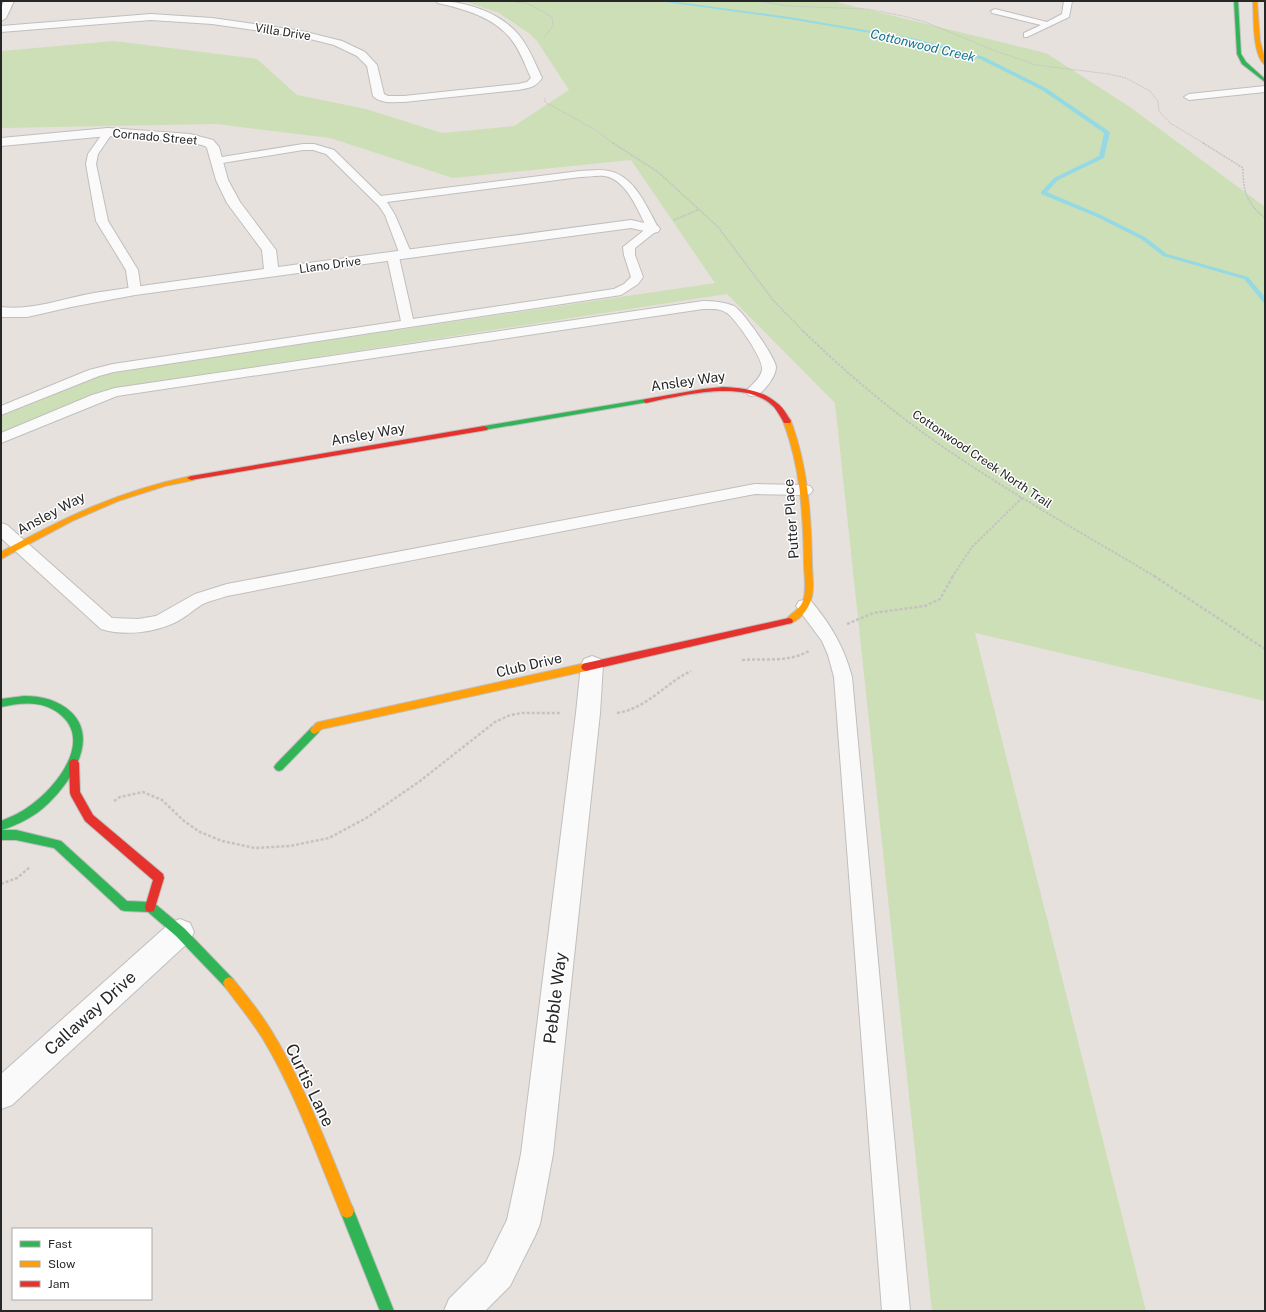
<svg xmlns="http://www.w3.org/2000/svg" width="1266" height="1312" viewBox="0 0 1266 1312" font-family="'Public Sans',sans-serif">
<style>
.green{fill:#cddfb7}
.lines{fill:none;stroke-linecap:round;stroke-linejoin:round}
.stream{fill:#94d9e4;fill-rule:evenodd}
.lane-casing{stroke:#c0bebe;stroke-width:2}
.street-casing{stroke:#c0bebe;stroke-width:2}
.fast-casing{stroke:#c0bebe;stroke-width:2}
.slow-casing{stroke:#c0bebe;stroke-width:2}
.jam-casing{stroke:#c0bebe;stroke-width:2}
.path-far3{stroke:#c4c3c3;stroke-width:1;stroke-dasharray:1.5 1;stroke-linecap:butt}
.path-far2{stroke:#c4c3c3;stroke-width:1.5;stroke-dasharray:2 1;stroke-linecap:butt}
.path-far1{stroke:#c4c3c3;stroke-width:2;stroke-dasharray:2.5 1.5;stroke-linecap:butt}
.path{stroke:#c4c3c3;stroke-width:2.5;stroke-dasharray:3 2;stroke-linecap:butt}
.lane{fill:#fbfafa;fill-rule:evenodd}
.street{fill:#fbfafa;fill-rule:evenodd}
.fast{fill:#30b455;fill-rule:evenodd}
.slow{fill:#ff9f0a;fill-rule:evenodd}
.jam{fill:#e5322d;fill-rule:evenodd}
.labels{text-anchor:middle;stroke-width:3;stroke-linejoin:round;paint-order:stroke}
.far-street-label{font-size:12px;fill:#272727;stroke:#fff}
.far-water-label{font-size:13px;font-style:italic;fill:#14748f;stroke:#fff}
.street-label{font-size:14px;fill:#272727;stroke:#fff}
.near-street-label{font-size:17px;fill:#272727;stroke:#fff}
</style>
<rect width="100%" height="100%" fill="#e6e1dc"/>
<path class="green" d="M464,1H832L1046,53L1130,107L1265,207V701L975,633L1146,1311H932L835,403L727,294L109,389L1,434V416L107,373L715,283L631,160L453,178L330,138L216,124L1,128V51L114,41L257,59L297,95L366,109L442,133L514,126L569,90L537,41L530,34L499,13Z"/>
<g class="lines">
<path class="stream" d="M658,1H670L789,17L912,38L984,57L1046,88L1110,132L1104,158L1058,180L1047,192L1101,215L1145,237L1167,254L1248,277L1265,297V303L1263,302L1244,279L1163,256L1141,239L1097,217L1041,194V192L1054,178L1099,156L1104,133L1042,90L980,59L912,40L789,19Z"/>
<defs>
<g id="lane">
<path d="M1064,1H1072L1069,17L1027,37H1024V33L1041,25L992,13L991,11L995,9L1047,22L1062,14Z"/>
<path d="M1265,86V92L1189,100L1184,97L1189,94Z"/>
<path d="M108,129L113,132L98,154L96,164L108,221L138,270L141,291L139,294H131L129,291L126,270L96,221L86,164L88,154L105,130Z"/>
<path d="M303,144H314L334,150L381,196L580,171C589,171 599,169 609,171C635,176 647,208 659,229L635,248V255L643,277L638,284L621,295L114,372L99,376L1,415V406L89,370L113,364L401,321L387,257L389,255H397L399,257L413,319L614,289L624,284L631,277L624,255L623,247L647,228C638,211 627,180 605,176C597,175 588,177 580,177L387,202L395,215L412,255L410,257H402L400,255L385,215L379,206L326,154L313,150H303L216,164L211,161L216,158Z"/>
<path d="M703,301C713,301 724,302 734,306C743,311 775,357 776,367C776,376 765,391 757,395C754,397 751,396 748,395L746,392C751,384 760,380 762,370C764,359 736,320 727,313C720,308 711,309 703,309L117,396L1,443V433L92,395L115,388Z"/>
<path d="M755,484L805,485L810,486L813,490L810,494L805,495L755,494L227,596C219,599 211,600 203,604C193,610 185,618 174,623C152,633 124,636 101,629L1,538V523L7,525L112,618L138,619L156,616L195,594L227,584Z"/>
<path d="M805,600L811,601C831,625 844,647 852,677L910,1311H882L834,677L828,655L822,641L796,606L799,601Z"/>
</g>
<g id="street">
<path d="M4,1H14L6,18L1,21V8Z"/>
<path d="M436,1C465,1 499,12 518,34C529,47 535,63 542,78C536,87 529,88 518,90L404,102C394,102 381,104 373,96L367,66L357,56L334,45L302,37L212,24L151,20L1,32V26L151,14L212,18L302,31L342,41L365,52L377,65L384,94L388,96H404L518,84L527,82L531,78C525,65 520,50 511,39C494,17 464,9 438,3Z"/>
<path d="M108,128L190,134L213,140L219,147L228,180L240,202L276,250L278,267L631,220L658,226L660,229L658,232L653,233L631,228L135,295L71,307L27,317H1V307C33,311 64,298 94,293C151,284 208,277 264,269L262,250L227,203L216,180L207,148L205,146L190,142L108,136L1,146V138Z"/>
<path d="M592,656L600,659L603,665L600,713L553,1154L540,1224L535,1236L510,1286L485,1311H444L449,1299L486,1262L507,1220L521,1154L576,713L581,665L584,659Z"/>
<path d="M180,919L190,923L194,932L190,941L12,1105L1,1109V1074L170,923Z"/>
</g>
<g id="fast">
<path d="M1234,1H1238L1241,54L1246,62L1265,79V82L1242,64L1237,54Z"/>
<path d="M646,399L648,400V402L484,430L480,428L484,426Z"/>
<path d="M24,696C42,696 58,700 71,712C103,742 63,794 37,813C27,820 14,826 2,830H16L61,841L127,901L150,902L154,903L184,928L233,979L235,983L233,987L229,989L225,987L176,936L148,912L125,911L121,910L54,848L16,840H1V821C11,817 22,812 31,805C55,788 92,743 62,716C45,700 22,702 1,707V699Z"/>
<path d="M315,726L318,727L320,730L318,733L282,770L279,771L276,770L274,767L276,764L312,727Z"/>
<path d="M347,1204L352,1206L394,1311H380L340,1211L342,1206Z"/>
</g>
<g id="slow">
<path d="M1253,1H1257L1260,41L1265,60V65C1252,55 1254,17 1253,1Z"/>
<path d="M784,419H790L791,421C808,467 811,514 812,563C812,575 815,589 811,600C808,610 799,621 789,624L785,621C790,613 800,610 803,601C807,589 804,575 804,564C803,514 801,468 783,421Z"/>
<path d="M191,476L195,478L194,480L165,486L118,501L72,521L1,559V552C65,517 119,491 191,476Z"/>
<path d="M586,663L589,664L591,667L589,670L586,671L322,729L315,734L312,733L310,730L316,723L319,722Z"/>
<path d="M229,977L233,979C247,996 260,1012 271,1030C306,1087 329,1150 354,1211L352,1216L347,1218L342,1216C317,1156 296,1094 263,1039C251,1020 238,1004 225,987L223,983L225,979Z"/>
</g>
<g id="jam">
<path d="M723,387C743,388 762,390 777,403C783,407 787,415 791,421L790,423H784C781,418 778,412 774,407C746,378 680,396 646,403L643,401L646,399L703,389Z"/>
<path d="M484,426L488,428L487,430L191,480L187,478L191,476Z"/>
<path d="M789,618L792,619L793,621L792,623L586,671L583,670L581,667L583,664L586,663Z"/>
<path d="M74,759L77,760L79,763L80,792L93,815L163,874L164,878L154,911L150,912L146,911L145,907L153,880L85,821L71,796L70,793L69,763L71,760Z"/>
</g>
</defs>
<use href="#lane" class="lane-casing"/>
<use href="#street" class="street-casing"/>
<use href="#fast" class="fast-casing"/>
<use href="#slow" class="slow-casing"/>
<use href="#jam" class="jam-casing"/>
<g class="path-far3">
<path d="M511,1L529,4L552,17L553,26L543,39"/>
<path d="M758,1L788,6L867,9L903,16L925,22L993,50L1036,65L1109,74L1126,78L1150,91L1158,101L1159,111L1170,123L1205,144"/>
<path d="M545,98V102L594,129L614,144"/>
</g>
<g class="path-far2">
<path d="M613,143L658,172L718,227L773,300L804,332"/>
<path d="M1203,143L1243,168C1243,192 1246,202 1265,218"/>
<path d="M674,220L698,210"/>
</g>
<g class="path-far1">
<path d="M803,331C844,371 889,409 936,442C1006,491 1082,533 1156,577"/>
<path d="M952,577L972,547L1022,498"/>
</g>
<g class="path">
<path d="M1154,576L1265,649"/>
<path d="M847,624L873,613L925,606L940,599L953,576"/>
<path d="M742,660C765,658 788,663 809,651"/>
<path d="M617,713C648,708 664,684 691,671"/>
<path d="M114,801L120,797L143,792L162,800L184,821L200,832L222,841L255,848L290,846L329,838L368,817L420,781L495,722L510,715L522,713H560"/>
<path d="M1,884L17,878L30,867"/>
</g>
<use href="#lane" class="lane"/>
<use href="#street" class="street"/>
<use href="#fast" class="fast"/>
<use href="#slow" class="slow"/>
<use href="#jam" class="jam"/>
</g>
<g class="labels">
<g class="far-street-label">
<text transform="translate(283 32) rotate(9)" y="4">Villa Drive</text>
<text transform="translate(155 137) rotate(5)" y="4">Cornado Street</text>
<text transform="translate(330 265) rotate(-8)" y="4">Llano Drive</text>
<text transform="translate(982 459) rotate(34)" y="4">Cottonwood Creek North Trail</text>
</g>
<g class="far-water-label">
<text transform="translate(923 45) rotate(13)" y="5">Cottonwood Creek</text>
</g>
<g class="street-label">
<text transform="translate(688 381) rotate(-8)" y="5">Ansley Way</text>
<text transform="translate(368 434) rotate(-10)" y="5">Ansley Way</text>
<text transform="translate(51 513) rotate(-28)" y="5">Ansley Way</text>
<text transform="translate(791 519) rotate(-94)" y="5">Putter Place</text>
<text transform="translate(529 665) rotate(-13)" y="5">Club Drive</text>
</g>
<g class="near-street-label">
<text transform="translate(555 998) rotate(-83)" y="6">Pebble Way</text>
<text transform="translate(90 1013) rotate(-42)" y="6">Callaway Drive</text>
<text transform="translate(310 1085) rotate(64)" y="6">Curtis Lane</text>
</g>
</g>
<rect width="1266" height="1312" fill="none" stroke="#272727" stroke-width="4"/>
<rect x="12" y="1228" width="140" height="72" fill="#ffffff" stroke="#a9a9a9"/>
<rect x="20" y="1241" width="20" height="6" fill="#30b455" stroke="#a9a9a9"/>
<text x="48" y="1248" font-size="12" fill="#272727">Fast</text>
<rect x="20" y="1261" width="20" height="6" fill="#ff9f0a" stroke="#a9a9a9"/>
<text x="48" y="1268" font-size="12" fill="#272727">Slow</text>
<rect x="20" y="1281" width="20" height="6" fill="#e5322d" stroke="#a9a9a9"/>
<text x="48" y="1288" font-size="12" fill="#272727">Jam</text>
</svg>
